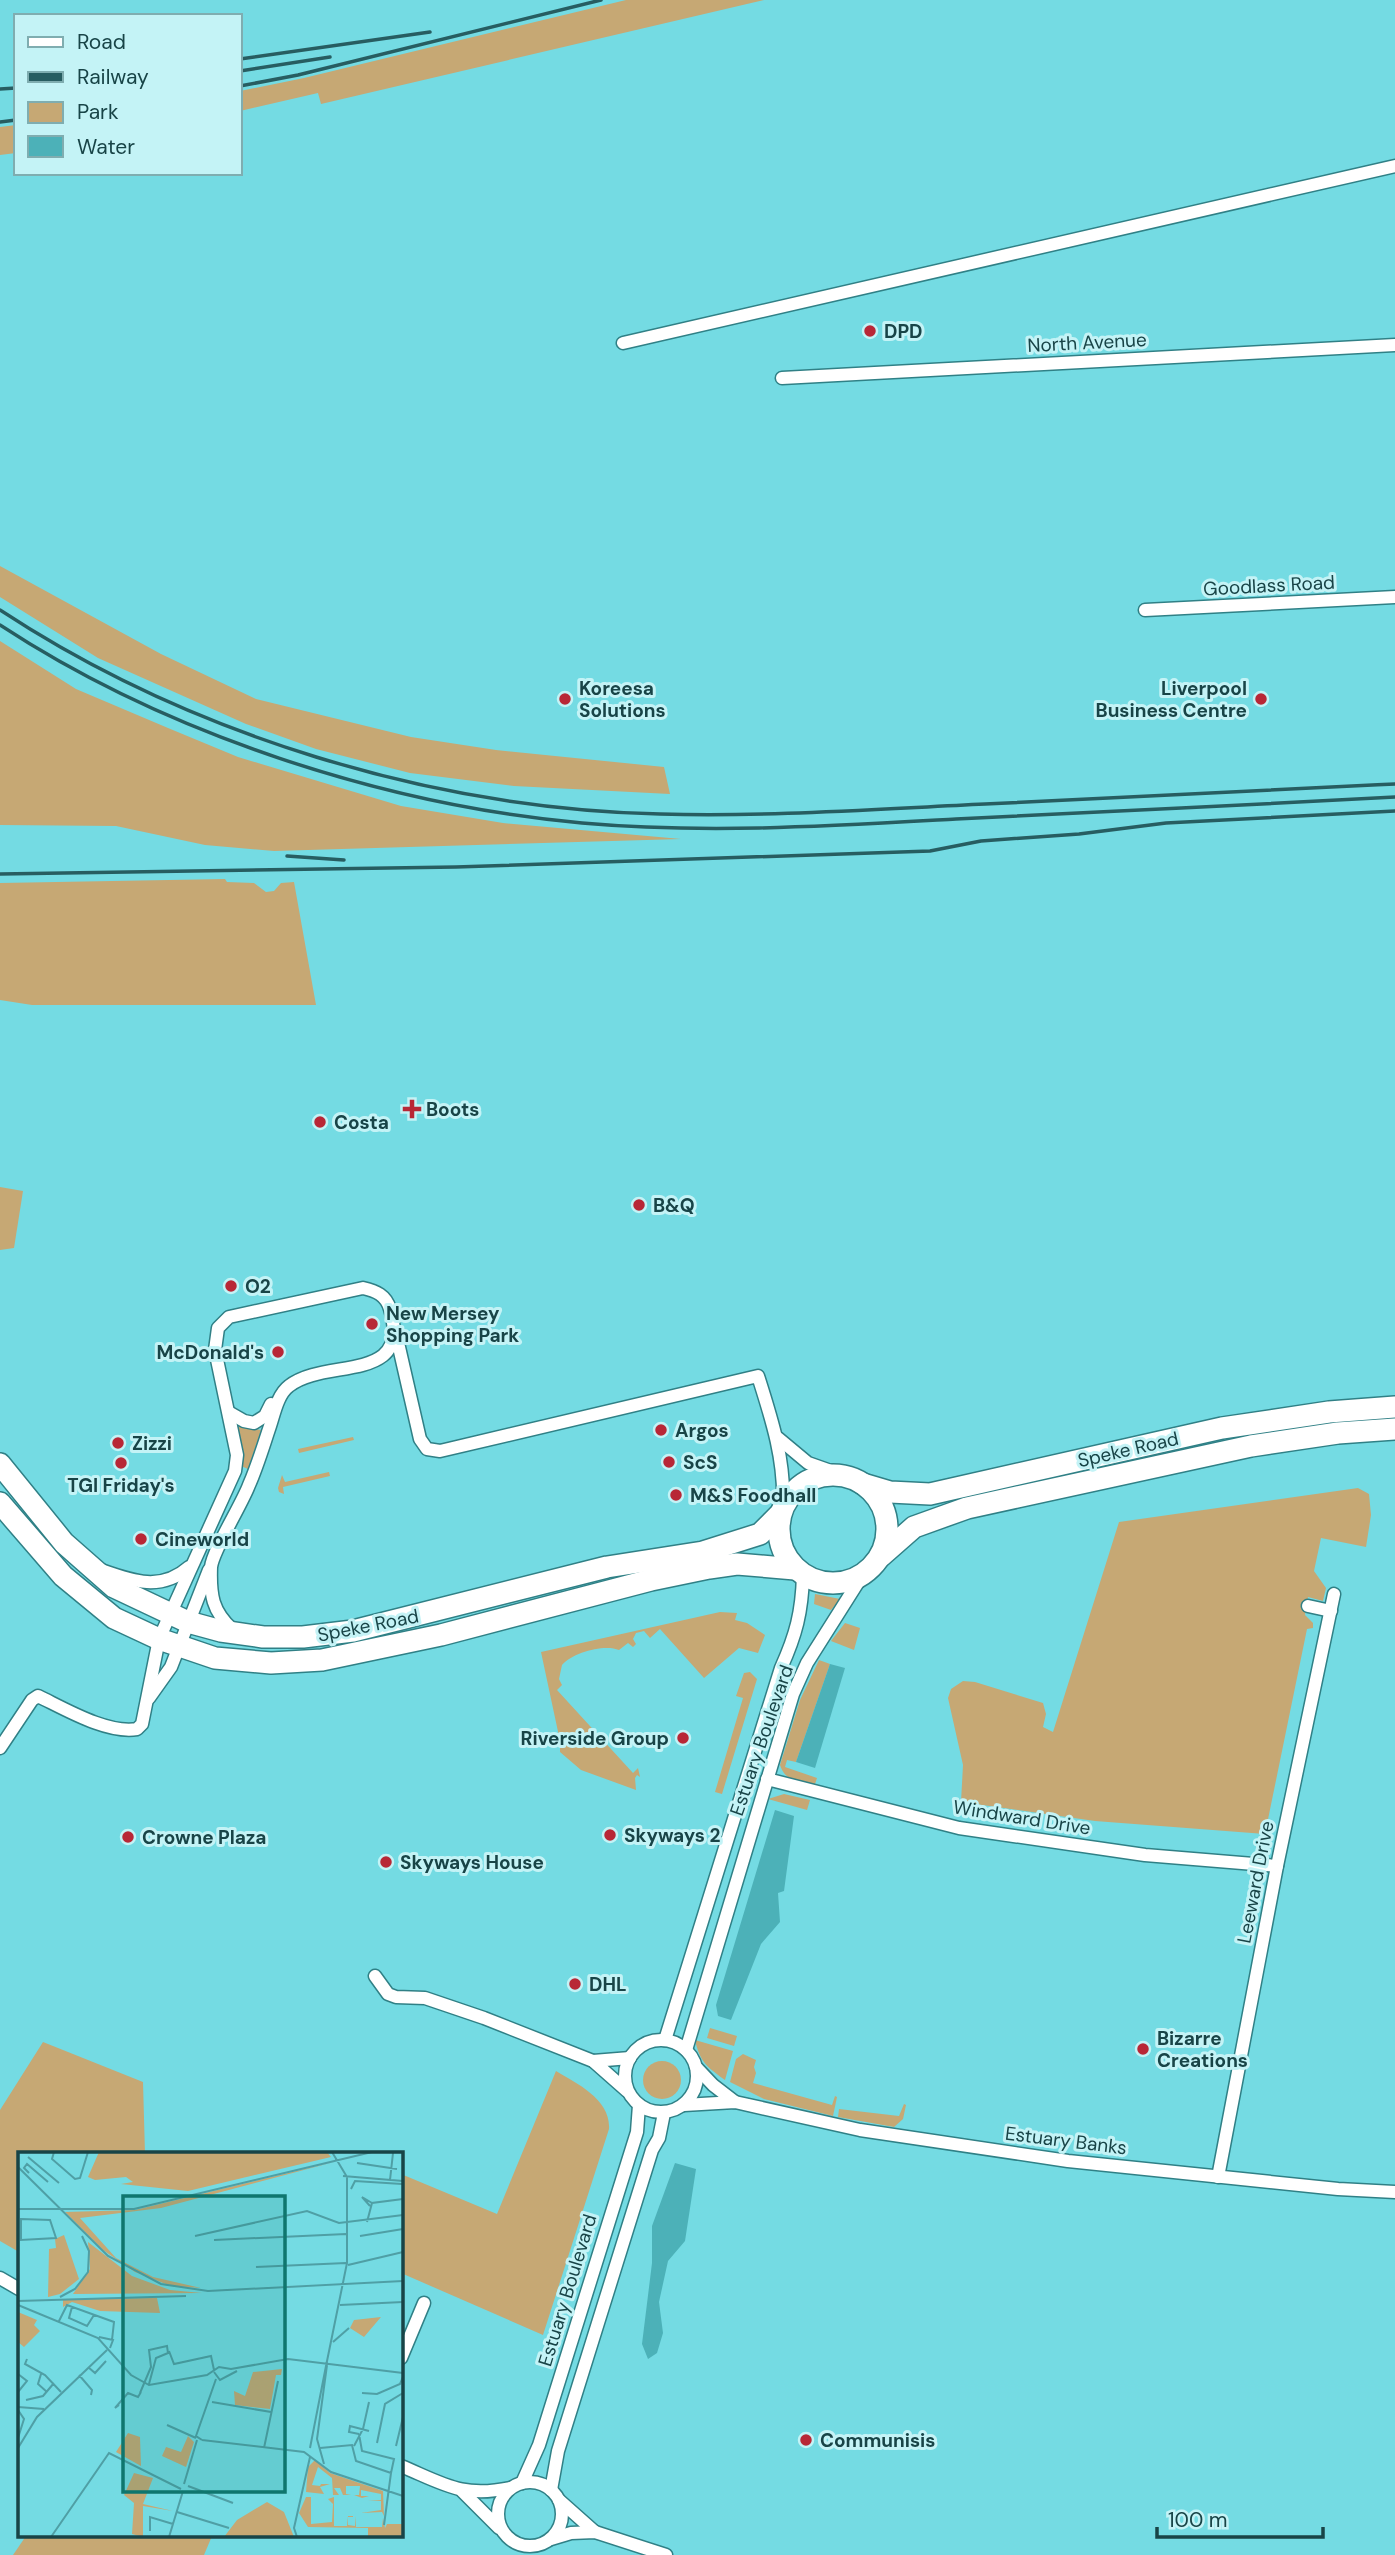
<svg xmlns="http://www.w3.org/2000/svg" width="1395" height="2555" viewBox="0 0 1395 2555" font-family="'DM Sans',sans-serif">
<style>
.green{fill:#c6a874}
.water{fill:#4cb1b8}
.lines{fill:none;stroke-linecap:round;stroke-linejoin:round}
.street-casing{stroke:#308086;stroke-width:15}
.highway-casing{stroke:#308086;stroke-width:24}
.street{stroke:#fff;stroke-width:12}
.highway{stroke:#fff;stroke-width:21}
.rail{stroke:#275d61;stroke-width:3.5}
.poi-dot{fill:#b82736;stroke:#c4f3f6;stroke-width:2.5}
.labels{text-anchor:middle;stroke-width:6;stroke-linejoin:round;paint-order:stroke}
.poi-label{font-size:19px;font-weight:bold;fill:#184447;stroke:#c4f3f6;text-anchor:start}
.street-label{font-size:19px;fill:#184447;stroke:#c4f3f6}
.inset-road{fill:none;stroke:#4f9fa5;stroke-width:2}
.view{fill:#0f766e;fill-opacity:0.15;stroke:#0f766e;stroke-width:3.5}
.inset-edge{fill:none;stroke:#184447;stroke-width:3.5}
</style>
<rect width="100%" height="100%" fill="#74dbe3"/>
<g class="green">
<path d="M626,0H764L321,104L318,93L240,111V91L304,78Z"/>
<path d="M16,125V153L0,155V127Z"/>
<path d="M0,566L161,654L256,699L411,737L496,750L664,767L670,794L514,786L410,773L316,749L246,724L98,658L0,597Z"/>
<path d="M0,641L76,689L168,728L238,757L401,806L503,823L681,839L274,851L205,845L116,826L0,825Z"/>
<path d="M225,879L227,882L254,883L266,892L274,891L281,883L294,882L316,1005H32L0,1000V883Z"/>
<path d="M0,1187L23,1191L14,1248L0,1250Z"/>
<path d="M238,1426L261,1430L248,1469L241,1466Z"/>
<path d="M353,1437L354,1440L299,1453L298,1449Z"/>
<path d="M329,1472L330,1476L283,1487L284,1494L279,1492L278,1488L282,1475L285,1482Z"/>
<path d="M1358,1488L1369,1494L1371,1515L1366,1547L1321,1538L1314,1571L1326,1588L1323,1601L1308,1597L1305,1615L1313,1623V1628L1307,1629L1265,1834L1095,1821L961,1802L963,1765L948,1698L951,1689L963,1681L975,1682L1043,1703L1046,1714L1043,1727L1053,1732L1119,1522Z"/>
<path d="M815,1594L840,1599L831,1610L814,1604Z"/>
<path d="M720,1612L737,1613L735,1620L747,1623L765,1635L758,1653L739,1648L704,1678L660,1629L650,1638L644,1631L636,1633L633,1639L636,1644L633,1647L628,1643L619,1650C605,1644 573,1652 562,1665L559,1679L562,1685L557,1690L633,1773L638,1768L640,1777L637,1775L635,1778L636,1790L581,1770L560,1752V1741L541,1652Z"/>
<path d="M845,1623L860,1628L854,1650L831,1641Z"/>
<path d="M819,1660L830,1664L796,1762L787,1760L785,1767L817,1778L814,1787C799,1782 785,1781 780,1765L800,1700Z"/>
<path d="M750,1672L757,1679L722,1794L715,1792L743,1698L736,1696L744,1673Z"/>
<path d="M784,1794L810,1800L807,1810L768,1799Z"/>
<path d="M710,2028L737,2036L734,2046L707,2038Z"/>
<path d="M695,2040L733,2051L725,2080C707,2067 700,2062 695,2040Z"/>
<path d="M43,2042L143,2082L145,2154H19V2252L0,2241V2110Z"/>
<path d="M743,2054L756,2060L754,2067L756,2073L753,2083L832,2105L835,2096L837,2097L833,2116L764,2099L730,2082L736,2059Z"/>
<circle cx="662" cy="2080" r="19"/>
<path d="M556,2071C578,2084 611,2100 609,2129L543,2335L401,2273V2174L497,2214Z"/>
<path d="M904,2104L906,2105L903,2119L894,2127L838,2117L839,2109L899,2116Z"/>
<path d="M26,2536H212L204,2555H13Z"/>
</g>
<g class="water">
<path d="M830,1664L845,1668L815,1768L796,1762Z"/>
<path d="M775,1810L794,1816L784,1891L778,1893L780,1922L761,1944L731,2020L718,2016L716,2005Z"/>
<path d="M675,2163L696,2169L685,2241L668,2261L659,2302L663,2333L657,2353L648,2359L642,2344L652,2263V2226Z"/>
</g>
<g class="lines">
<defs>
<g id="street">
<path d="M623,343L1395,166"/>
<path d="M782,378L1395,345"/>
<path d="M1145,610L1395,597"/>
<path d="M396,1334L420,1439L427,1449L440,1451L758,1376C772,1420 785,1460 783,1506"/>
<path d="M230,1413L244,1421L254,1423L265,1416L271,1404"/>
<path d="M778,1438L808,1463L845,1476"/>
<path d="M101,1570C132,1581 161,1592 189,1567"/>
<path d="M1308,1606L1331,1611"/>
<path d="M149,1698L171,1667L209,1570"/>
<path d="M0,1748L32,1700L38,1696C65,1709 107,1734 137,1729L142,1724L159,1639L235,1471L237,1455L215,1350L218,1328L229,1317L363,1288C376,1291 386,1295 390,1309C413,1385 325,1357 289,1386C277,1395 274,1415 269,1429C263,1447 257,1467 249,1485C242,1504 213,1550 211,1567C210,1595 212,1611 233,1630"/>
<path d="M767,1779L959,1828L1145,1855L1277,1866"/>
<path d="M375,1976L388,1994L396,1997L425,1998L484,2018L593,2061L627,2091"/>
<circle cx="661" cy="2076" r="36"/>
<path d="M665,2040L781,1668C796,1635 802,1612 803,1575"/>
<path d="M686,2050L793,1694L807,1663L862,1576"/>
<path d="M593,2061L630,2058"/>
<path d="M696,2067L713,2085L735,2102"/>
<path d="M684,2105L735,2102L860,2130L1068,2161L1338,2189L1395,2192"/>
<path d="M1218,2177L1277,1866L1334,1594"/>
<path d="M0,2278L19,2289"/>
<path d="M401,2358L424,2303"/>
<path d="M401,2466C444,2484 462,2498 510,2488"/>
<circle cx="530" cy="2514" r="32"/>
<path d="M522,2483L539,2445L637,2132L639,2105"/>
<path d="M551,2490L558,2451L652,2150L659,2138L664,2113"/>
<path d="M462,2491L499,2528"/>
<path d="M559,2500L595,2532"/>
<path d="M551,2539L571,2533L595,2532L666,2555"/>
</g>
<g id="highway">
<path d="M0,1464L64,1543L114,1587L188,1622L221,1631L263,1637H303L353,1631L607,1567L703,1552L760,1534L780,1514"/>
<circle cx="833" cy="1529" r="54"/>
<path d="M863,1484L890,1492L930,1494L1222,1428L1329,1412L1395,1407"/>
<path d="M0,1503L63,1576L114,1618L159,1639L215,1658L271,1663L322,1660L441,1635L651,1580L709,1568L737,1564L795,1569"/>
<path d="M881,1556L914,1527L967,1508L1251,1446L1338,1433L1395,1429"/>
</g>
</defs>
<use href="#street" class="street-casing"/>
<use href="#highway" class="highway-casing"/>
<use href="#street" class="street"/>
<use href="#highway" class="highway"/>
<g class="rail">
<path d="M240,59L430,32"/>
<path d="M240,71L330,57"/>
<path d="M240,86L298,75L601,0"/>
<path d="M0,89L16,88"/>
<path d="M0,122L16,120"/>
<path d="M0,610C190,735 433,809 660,814C768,817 877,809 985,804C1121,797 1258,790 1395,784"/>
<path d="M0,625C166,734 384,805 582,823C706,834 831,826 956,819C1102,812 1249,805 1395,797"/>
<path d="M287,856L344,860"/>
<path d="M0,874L456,867L930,851L981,841L1079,834L1166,823L1395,811"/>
</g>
</g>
<g class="poi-dot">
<circle cx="870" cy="331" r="7"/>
<circle cx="565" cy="699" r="7"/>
<circle cx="1261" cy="699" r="7"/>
<path d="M408.5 1098.5h7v7h7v7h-7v7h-7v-7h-7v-7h7z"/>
<circle cx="320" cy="1122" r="7"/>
<circle cx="639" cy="1205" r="7"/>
<circle cx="231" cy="1286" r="7"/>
<circle cx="372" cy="1324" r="7"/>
<circle cx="278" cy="1352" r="7"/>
<circle cx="661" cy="1430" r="7"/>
<circle cx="118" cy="1443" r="7"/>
<circle cx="669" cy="1462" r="7"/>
<circle cx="121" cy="1463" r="7"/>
<circle cx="676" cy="1495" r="7"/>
<circle cx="141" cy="1539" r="7"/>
<circle cx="683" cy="1738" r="7"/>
<circle cx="610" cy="1835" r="7"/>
<circle cx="128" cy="1837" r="7"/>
<circle cx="386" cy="1862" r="7"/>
<circle cx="575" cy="1984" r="7"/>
<circle cx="1143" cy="2049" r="7"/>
<circle cx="806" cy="2440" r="7"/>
</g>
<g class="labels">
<g class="poi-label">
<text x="884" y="338">DPD</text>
<text x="579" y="695">Koreesa<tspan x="579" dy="22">Solutions</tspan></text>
<text x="1247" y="695" text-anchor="end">Liverpool<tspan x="1247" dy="22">Business Centre</tspan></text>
<text x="426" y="1116">Boots</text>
<text x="334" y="1129">Costa</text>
<text x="653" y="1212">B&amp;Q</text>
<text x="245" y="1293">O2</text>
<text x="386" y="1320">New Mersey<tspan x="386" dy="22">Shopping Park</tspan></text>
<text x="264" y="1359" text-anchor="end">McDonald's</text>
<text x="675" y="1437">Argos</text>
<text x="132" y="1450">Zizzi</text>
<text x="683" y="1469">ScS</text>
<text x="121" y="1492" text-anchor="middle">TGI Friday's</text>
<text x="690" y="1502">M&amp;S Foodhall</text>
<text x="155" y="1546">Cineworld</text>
<text x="669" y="1745" text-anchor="end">Riverside Group</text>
<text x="624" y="1842">Skyways 2</text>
<text x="142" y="1844">Crowne Plaza</text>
<text x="400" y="1869">Skyways House</text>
<text x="589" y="1991">DHL</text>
<text x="1157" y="2045">Bizarre<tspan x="1157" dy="22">Creations</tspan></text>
<text x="820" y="2447">Communisis</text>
</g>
<g class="street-label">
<text transform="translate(1087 342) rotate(-3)" y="7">North Avenue</text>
<text transform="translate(1269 585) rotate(-3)" y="7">Goodlass Road</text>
<text transform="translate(1128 1449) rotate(-13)" y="7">Speke Road</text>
<text transform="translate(368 1625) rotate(-11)" y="7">Speke Road</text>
<text transform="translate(761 1740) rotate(-71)" y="7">Estuary Boulevard</text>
<text transform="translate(1022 1817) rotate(9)" y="7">Windward Drive</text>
<text transform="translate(1255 1882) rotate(-79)" y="7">Leeward Drive</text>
<text transform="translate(1066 2140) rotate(7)" y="7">Estuary Banks</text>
<text transform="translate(567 2290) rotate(-73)" y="7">Estuary Boulevard</text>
</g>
</g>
<g transform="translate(18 2152)">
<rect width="385" height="385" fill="#74dbe3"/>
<path d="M81,0H309L313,5L170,39L103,32L115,30L108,25L77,28L70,25ZM316,10L143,56L62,66L98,106L135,125L183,136L153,134L117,120L85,98L47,60L117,58ZM46,83L61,127L42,142L30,145L31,97L38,96L37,87ZM70,90L114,124L152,138L184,141L55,142L72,117ZM139,146L142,161L82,159L54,150L45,155V147ZM0,160L19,168L16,173L22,179L6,195L0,190ZM363,165L346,185L332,176L336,168ZM264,217L263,223H258L252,257L217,253L216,239L227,244L235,220ZM110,281L122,285L123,314L98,300ZM170,284L176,290L168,315L144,304L148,295L163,300ZM297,308L312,321L365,339L366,364L364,360L343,361L363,358V349L350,348H363V342L343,338V344H351L344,346L336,343H341L342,334H328V342L333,343H325L322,336H316L321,343H315L314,326L300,315L294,333L302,334L303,332H312L302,335L306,342L288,340L290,315ZM116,321L135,326L125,352L155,359L125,354V385L114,382L116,351L106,343ZM288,345H293V372L314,370L315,352L310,347L316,345V374H329L330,364H335V365H330V373L337,374L338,364V375H364L365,366L367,376L369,372H384L385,366V385H350V376L290,375L281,361ZM249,350L266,360L276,385H206L219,368Z" fill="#c6a874"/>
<path class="inset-road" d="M36,0L34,7L57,27L62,26L70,0M10,5L41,31M339,11L379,17M0,15L90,104L143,132L190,139L385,129M11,21L6,16L9,12L30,30M325,24L385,29M372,28L375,1M333,37L337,29L384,32M352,54L344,45L354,51M0,57H116L354,0M3,67L32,68L38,86L3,88ZM349,70L354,51L385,47M177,84L289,59L321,71L385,63M342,84L385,77M196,88L328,82M330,113L385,100M238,115L328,111M42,145L57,137L70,120L71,99L64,84M0,149L168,144M0,153L80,186L113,223L131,233L189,223L201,215L213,217L270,207L385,221M322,153L385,150M54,155L51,166L69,174L76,163M41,169L49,153L96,170L94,188M81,185L95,188L92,196M315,190L331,176M151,199L156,212L193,204L196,218M9,207L7,212L27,223L43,240M308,214L329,111V25L314,0M70,215L77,221L88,209M196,220L202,228L219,219M0,222L9,229L0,240M23,222L20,232L29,240M61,223L74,238L73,243M122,241L133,215L131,198L149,194L150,201L138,206L131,232M344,241L359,242L382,232L385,225M8,248L25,244L36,231M194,250L253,260M101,253L97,256L110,241L120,245L123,240M0,255L26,257M0,258L6,267L0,286M149,273L178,286M341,282L344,299L376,307L373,321M341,282L331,280L332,274L351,279M184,288L286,300L313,320L385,344M184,288L178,284L198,227M359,291L367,252L385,241M336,294L345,277L351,250M378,294L385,265M0,296L19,265L89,198M246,296L260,229M292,296L308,214M302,296L334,293L338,309L373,321L366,373M306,312L299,287L309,213M166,332L179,288M170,334L215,351M159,360L211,376M132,379V365L155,372M33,385L91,301L163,337M151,385L165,339M279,385L276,376L292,305"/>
<path class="view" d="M105,44H267V340H105Z"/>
<rect width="385" height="385" class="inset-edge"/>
</g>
<rect x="14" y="14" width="228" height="161" fill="#c4f3f6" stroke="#7fadb0" stroke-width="2"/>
<rect x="28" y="37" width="35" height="10" fill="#ffffff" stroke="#7fadb0" stroke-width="2"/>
<text x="77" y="49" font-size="21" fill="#184447">Road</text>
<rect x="28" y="72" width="35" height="10" fill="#275d61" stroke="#7fadb0" stroke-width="2"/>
<text x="77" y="84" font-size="21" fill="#184447">Railway</text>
<rect x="28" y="102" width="35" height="21" fill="#c6a874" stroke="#7fadb0" stroke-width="2"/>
<text x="77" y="119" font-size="21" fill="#184447">Park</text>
<rect x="28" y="136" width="35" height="21" fill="#4cb1b8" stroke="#7fadb0" stroke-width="2"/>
<text x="77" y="154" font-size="21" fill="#184447">Water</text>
<path d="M1157 2527v10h166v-10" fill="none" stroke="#184447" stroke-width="3.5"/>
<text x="1168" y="2527" font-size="21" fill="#184447" stroke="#c4f3f6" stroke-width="5" paint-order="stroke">100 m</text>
</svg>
